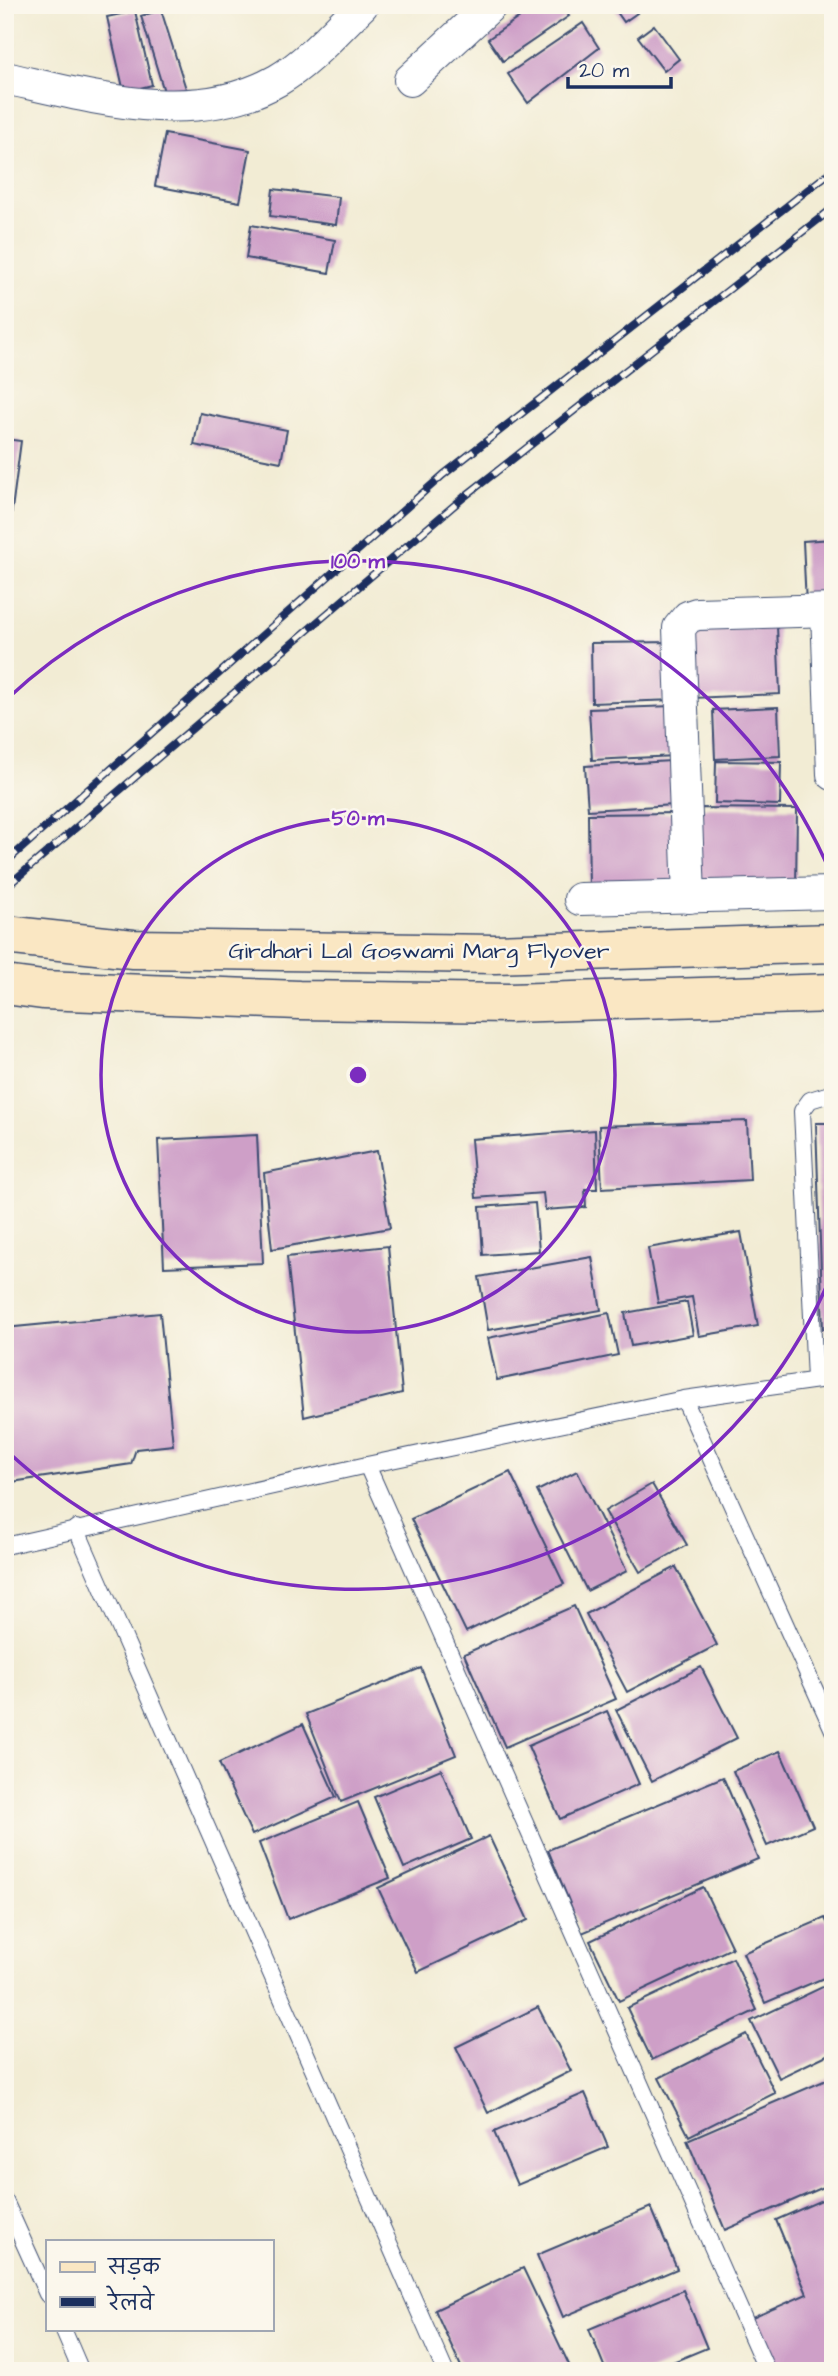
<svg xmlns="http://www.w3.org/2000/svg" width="838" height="2376" viewBox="0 0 838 2376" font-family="'Architects Daughter','Playpen Sans Deva',sans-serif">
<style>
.building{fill:#ce9fc7}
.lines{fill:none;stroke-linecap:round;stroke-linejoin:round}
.service-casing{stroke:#3b4b70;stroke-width:18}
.minor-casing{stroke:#3b4b70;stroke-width:34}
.secondary-casing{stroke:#3b4b70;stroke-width:41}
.service{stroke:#fff;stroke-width:16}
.minor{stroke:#fff;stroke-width:32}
.secondary{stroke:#fae7c3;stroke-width:38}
.rail-casing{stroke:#1b2f5e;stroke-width:8}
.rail{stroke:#fbf7ec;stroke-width:5;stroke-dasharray:16;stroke-linecap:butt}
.ring{fill:none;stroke:#7b2cbf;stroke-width:3.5}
.labels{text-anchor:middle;stroke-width:5;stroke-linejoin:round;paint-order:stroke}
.street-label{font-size:23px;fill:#1b2f5e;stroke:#fbf7ec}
.centre{fill:#7b2cbf;stroke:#fbf7ec;stroke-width:3.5}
.ring-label{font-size:21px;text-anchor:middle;font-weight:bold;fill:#7b2cbf;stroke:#fbf7ec;stroke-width:5;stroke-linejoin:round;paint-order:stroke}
</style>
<rect width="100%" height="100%" fill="#fbf7ec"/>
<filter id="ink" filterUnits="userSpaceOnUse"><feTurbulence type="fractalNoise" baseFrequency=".0143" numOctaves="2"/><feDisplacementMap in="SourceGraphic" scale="14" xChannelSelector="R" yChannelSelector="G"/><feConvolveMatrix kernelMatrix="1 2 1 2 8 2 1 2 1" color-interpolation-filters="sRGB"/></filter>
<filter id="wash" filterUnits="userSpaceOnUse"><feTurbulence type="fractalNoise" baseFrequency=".00686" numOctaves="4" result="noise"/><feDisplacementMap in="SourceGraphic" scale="28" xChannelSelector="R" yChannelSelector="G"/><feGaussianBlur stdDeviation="1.57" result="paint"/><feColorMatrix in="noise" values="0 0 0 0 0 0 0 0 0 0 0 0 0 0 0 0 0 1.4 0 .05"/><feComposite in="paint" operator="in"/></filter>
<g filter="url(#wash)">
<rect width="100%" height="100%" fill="#f2ecd4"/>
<g id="blocks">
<g class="building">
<path d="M537,5H561L569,16L503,61L488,39Z"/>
<path d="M612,5H631L637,13L624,22Z"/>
<path d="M161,10L187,92L166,98L141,16Z"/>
<path d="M135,11L152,85L124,92L107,17Z"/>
<path d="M583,23L599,48L528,103L508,74Z"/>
<path d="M654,25L679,59L664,71L638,37Z"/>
<path d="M165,134L250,150L240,202L155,186Z"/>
<path d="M273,189L339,197L336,225L270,216Z"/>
<path d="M251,225L335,240L329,273L246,258Z"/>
<path d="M200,413L287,430L281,462L194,445Z"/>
<path d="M5,439L21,441L11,517L5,516Z"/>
<path d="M833,539V604L806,605L803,541Z"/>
<path d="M777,626L780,694L693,698L689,630Z"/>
<path d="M675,642V700L592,703L591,643Z"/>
<path d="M673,706L675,756L592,760L589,709Z"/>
<path d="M778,707L780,756L715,759L713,710Z"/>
<path d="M671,761L674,805L588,810L585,766Z"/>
<path d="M716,761L781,762L780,805L715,803Z"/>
<path d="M695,808L797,809L796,891L694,890Z"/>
<path d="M678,813L679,890L589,891L588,814Z"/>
<path d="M747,1121L750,1180L602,1188L599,1126Z"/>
<path d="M816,1123H833V1329H823Z"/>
<path d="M595,1130L597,1189H585L586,1207L545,1210L543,1193L476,1198L471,1139Z"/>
<path d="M257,1135L263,1263L164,1267L158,1140Z"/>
<path d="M377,1151L390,1228L272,1249L264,1173Z"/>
<path d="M535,1203L539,1251L483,1255L480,1207Z"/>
<path d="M741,1232L758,1326L699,1336L692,1297L658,1303L648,1248Z"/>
<path d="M388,1246L402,1393L304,1417L287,1257Z"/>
<path d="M592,1257L601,1310L488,1330L479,1277Z"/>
<path d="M687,1302L693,1335L631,1346L625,1313Z"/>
<path d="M160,1313L173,1445L136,1449L131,1464L5,1483V1328Z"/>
<path d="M609,1313L618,1355L497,1380L488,1338Z"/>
<path d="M577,1471L627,1571L587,1591L537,1491Z"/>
<path d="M510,1472L564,1584L466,1632L411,1519Z"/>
<path d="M652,1484L687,1545L640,1572L605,1511Z"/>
<path d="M676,1567L717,1645L627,1692L586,1614Z"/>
<path d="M574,1606L616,1699L505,1747L464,1654Z"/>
<path d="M701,1667L737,1738L652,1781L616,1710Z"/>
<path d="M421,1668L456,1755L341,1802L306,1714Z"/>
<path d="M607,1711L639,1784L560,1819L528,1746Z"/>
<path d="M303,1724L336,1797L252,1835L219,1763Z"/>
<path d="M780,1751L813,1826L767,1846L733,1771Z"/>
<path d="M441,1769L471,1839L404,1868L374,1797Z"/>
<path d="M723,1777L758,1859L582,1933L548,1850Z"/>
<path d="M358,1802L390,1878L288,1919L259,1843Z"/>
<path d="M489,1836L528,1920L418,1972L378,1888Z"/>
<path d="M703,1887L732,1948L619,2001L590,1941Z"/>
<path d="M825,1918L833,1935V1974L765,2003L743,1953Z"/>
<path d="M733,1958L757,2010L652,2060L627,2008Z"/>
<path d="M833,1982V2052L779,2078L751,2021Z"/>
<path d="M538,2007L571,2071L488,2113L456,2047Z"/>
<path d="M746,2034L775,2093L689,2136L659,2078Z"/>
<path d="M833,2077V2183L725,2230L687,2140Z"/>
<path d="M585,2093L608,2147L517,2185L494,2132Z"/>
<path d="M833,2195V2371H772L750,2319L807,2294L776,2220Z"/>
<path d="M651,2207L677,2269L563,2317L537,2255Z"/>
<path d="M523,2268L572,2371H463L435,2310Z"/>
<path d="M683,2290L707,2348L651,2371H606L589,2329Z"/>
</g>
</g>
</g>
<g filter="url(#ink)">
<use href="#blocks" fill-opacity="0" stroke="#3b4b70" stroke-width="2"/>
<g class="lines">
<defs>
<g id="service">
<path d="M815,1379L802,1111L810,1100L833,1093"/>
<path d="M684,1399L833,1730"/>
<path d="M367,1465L767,2371"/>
<path d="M76,1528L445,2371"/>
<path d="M5,1546L367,1465L684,1399L833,1378"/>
<path d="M5,2201L47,2294"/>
<path d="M63,2329L81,2371"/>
</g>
<g id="minor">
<path d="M5,78C92,97 195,128 278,80C309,62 336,30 362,5"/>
<path d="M410,80L491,5"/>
<path d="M827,611L833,774"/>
<path d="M689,897L679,628L688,617L697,614L833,610"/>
<path d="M580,899L833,893"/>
</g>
<g id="secondary">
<path d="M5,935L133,949L495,954L833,943"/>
<path d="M5,985L43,990L299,1000L509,1003L833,993"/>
</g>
</defs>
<use href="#service" class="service-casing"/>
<use href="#minor" class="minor-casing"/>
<use href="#secondary" class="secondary-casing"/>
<use href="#service" class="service"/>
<use href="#minor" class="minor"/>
<use href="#secondary" class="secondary"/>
<defs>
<g id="rail">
<path d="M5,863L443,475L833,170"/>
<path d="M5,888L464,497L833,208"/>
</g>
</defs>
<use href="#rail" class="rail-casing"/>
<use href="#rail" class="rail"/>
</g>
</g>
<g class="ring">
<circle cx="358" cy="1075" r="257"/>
<path d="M831 1276A514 514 0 0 1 7 1451M7 699A514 514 0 0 1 831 874"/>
</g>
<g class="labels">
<g class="street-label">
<text x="419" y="958">Girdhari Lal Goswami Marg Flyover</text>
</g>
</g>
<circle cx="358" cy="1075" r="10" class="centre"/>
<g class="ring-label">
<text x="358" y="568">100 m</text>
<text x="358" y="825">50 m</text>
</g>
<rect width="838" height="2376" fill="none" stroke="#fbf7ec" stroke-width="28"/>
<rect x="46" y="2240" width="228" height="91" fill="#fbf7ec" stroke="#a1a7b3" stroke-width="2"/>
<rect x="60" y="2262" width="35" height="10" fill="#fae7c3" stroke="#a1a7b3" stroke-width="2"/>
<text x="108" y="2274" font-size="21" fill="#1b2f5e">सड़क</text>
<rect x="60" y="2297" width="35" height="10" fill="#1b2f5e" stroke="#a1a7b3" stroke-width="2"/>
<text x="108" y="2310" font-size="21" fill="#1b2f5e">रेलवे</text>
<path d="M568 77v10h103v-10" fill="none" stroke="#1b2f5e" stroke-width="3.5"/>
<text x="579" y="77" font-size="21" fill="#1b2f5e" stroke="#fbf7ec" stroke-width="5" paint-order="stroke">20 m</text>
</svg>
